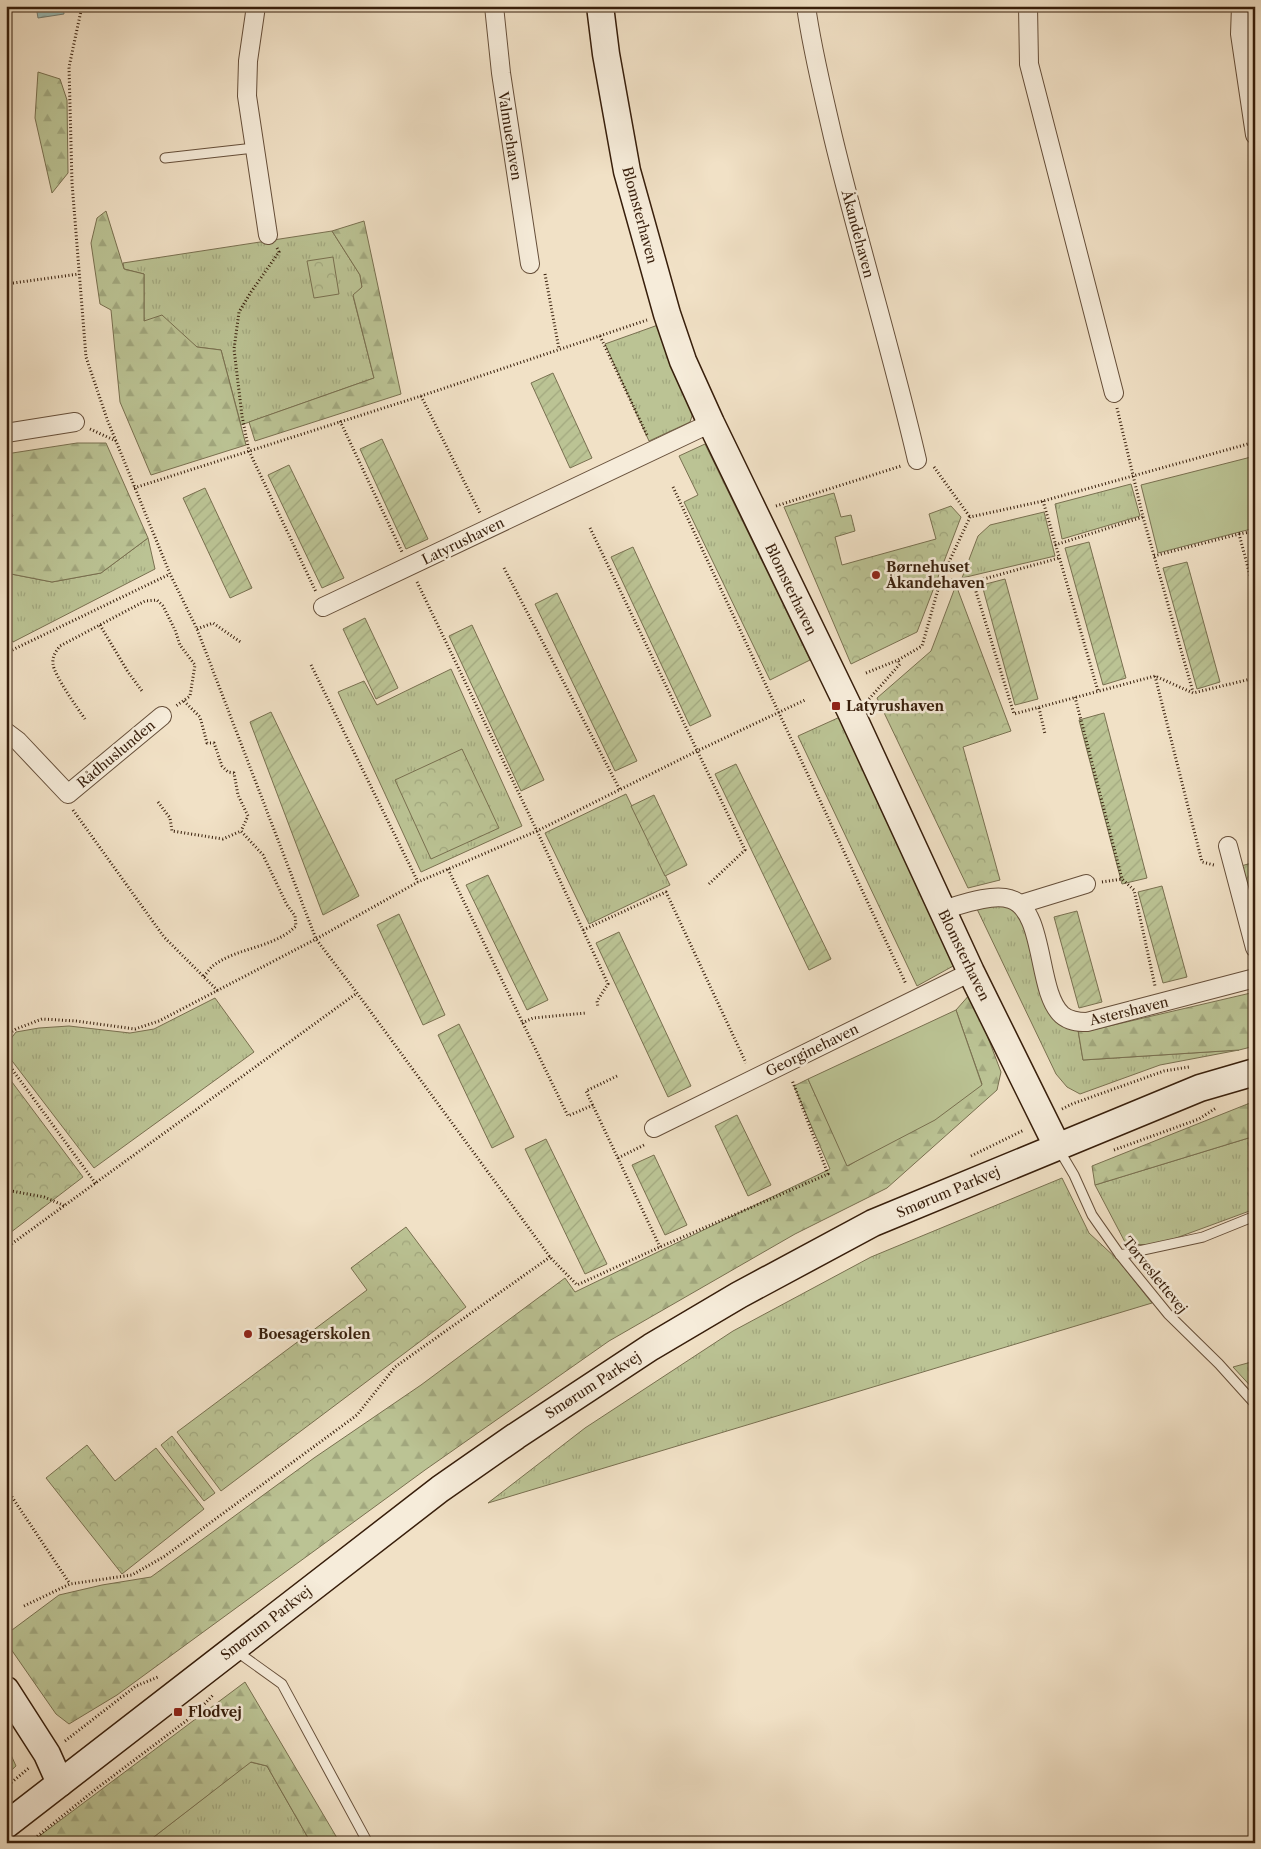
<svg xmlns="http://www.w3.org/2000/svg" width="1261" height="1849" viewBox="0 0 1261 1849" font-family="'Libre Caslon Text',serif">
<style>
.grass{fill:url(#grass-tufts);stroke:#797050}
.forest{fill:url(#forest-firs);stroke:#797050}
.park{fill:url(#park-crowns);stroke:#797050}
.garden{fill:url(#garden-furrows);stroke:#797050}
.pitch{fill:#bbc394;stroke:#797050}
.water{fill:url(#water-waves);stroke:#737d73}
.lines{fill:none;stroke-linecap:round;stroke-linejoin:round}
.lane-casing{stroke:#664f3a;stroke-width:11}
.street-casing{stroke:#664f3a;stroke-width:20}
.secondary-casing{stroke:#371e0b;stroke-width:29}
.path{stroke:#371e0b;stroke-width:3;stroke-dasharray:1 2.5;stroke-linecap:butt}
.lane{stroke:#f6ecda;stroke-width:9}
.street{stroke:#f6ecda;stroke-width:18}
.secondary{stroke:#f6ecda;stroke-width:26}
.poi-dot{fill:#8f2418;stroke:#f6ecda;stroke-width:2}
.labels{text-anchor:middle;stroke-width:5;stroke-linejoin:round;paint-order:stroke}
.street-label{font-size:14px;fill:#371e0b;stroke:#f6ecda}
.poi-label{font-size:14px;font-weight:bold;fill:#371e0b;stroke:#f6ecda;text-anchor:start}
</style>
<defs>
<pattern id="grass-tufts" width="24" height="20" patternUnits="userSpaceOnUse" patternTransform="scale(1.25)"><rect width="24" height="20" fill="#bbc394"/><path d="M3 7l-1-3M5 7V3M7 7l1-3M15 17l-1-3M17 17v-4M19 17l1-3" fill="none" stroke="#a1a77e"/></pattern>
<pattern id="forest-firs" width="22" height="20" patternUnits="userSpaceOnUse" patternTransform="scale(1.25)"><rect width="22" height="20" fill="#bbc394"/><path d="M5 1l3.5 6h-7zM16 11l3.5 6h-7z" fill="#a1a77e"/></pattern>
<pattern id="park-crowns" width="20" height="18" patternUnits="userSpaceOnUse" patternTransform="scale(1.25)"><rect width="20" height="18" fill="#bbc394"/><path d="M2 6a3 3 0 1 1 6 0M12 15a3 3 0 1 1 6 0" fill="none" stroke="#a1a77e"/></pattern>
<pattern id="garden-furrows" width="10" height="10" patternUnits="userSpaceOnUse" patternTransform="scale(1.25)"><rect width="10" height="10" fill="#bbc394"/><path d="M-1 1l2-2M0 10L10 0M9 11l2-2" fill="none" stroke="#a1a77e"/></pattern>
<pattern id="water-waves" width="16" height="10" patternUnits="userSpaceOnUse" patternTransform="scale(1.25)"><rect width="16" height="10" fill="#9bbdb8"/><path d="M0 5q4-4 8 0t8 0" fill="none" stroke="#86a29d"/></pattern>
</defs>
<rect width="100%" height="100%" fill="#f1e1c6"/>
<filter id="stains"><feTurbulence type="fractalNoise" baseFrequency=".004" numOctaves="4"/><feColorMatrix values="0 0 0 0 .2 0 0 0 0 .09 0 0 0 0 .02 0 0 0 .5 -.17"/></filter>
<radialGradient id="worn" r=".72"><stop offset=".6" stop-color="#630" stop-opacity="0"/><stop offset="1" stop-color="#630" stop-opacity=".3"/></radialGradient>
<g class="grass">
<path d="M332,231L360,275L362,287L353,296L374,378L241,425L221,350L197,347L144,321V274L124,269L123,263Z"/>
<path d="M658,325L693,413L690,422L649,441L605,344Z"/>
<path d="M705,444L810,660L770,680L684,502L698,495L679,456Z"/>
<path d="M1131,484L1140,516L1062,539L1055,504Z"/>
<path d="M1044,512L1055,556L962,578L978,536L990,525Z"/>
<path d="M148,538L155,569L13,642L6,631V573L52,582L101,573Z"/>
<path d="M451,669L522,826L421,872L338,692L364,681L377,705Z"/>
<path d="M840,717L955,965L917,986L798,736Z"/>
<path d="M626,794L670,885L589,924L545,833Z"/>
<path d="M1001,903L1016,908L1024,923L1041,982L1078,1030L1083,1060L1239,1050L1160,1065L1080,1094L1067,1087L1056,1074L977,909Z"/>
<path d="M215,998L254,1052L94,1168L6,1053V1045L16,1032L39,1028L69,1026L130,1033L154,1029Z"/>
<path d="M1255,1136V1209L1157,1245L1126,1244L1095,1185Z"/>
<path d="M1062,1178L1089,1233L1117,1259L1152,1303L488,1503L585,1428L733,1331L871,1257Z"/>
<path d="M1255,1361V1391L1233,1367Z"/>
<path d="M172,1436L215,1493L204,1501L161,1445Z"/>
<path d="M6,1744L16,1766L6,1775Z"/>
<path d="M250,1762L267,1766L311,1843H146Z"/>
</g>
<g class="forest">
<path d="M38,72L60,79L67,100L68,173L52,193L35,118Z"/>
<path d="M106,211L124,269L144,274V321L162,315L197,347L221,350L246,445L151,475L120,402L111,310L100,304L91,243L97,218Z"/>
<path d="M364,221L401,394L255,441L249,422L374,378L353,295L362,287L360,275L332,231Z"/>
<path d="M77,443H106L148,538L101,573L52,582L6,573V522L13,516L6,502V454Z"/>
<path d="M1255,992V1046L1239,1050L1083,1060L1078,1030H1092Z"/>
<path d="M971,993L1001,1072L997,1090L887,1188L795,1234L609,1341L425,1470L117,1695L69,1724L56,1714L6,1642L8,1633L59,1595L102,1585L151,1577L314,1458L421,1385L565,1278L575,1292L830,1169L794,1086L808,1079L848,1166L982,1084L956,1010Z"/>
<path d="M1255,1101V1136L1095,1185L1092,1166Z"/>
<path d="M245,1682L340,1843H311L267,1766L251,1762L146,1843H30Z"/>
</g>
<g class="park">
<path d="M333,257L339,294L314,298L307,261Z"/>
<path d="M834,493L841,517L851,515L855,531L835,537L842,565L936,539L929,514L951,506L961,517L917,632L851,664L784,507Z"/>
<path d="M956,585L1011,731L963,747L1000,880L968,888L877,698L931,651Z"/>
<path d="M462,749L499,828L431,859L395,780Z"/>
<path d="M6,1074L83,1177L6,1236Z"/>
<path d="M406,1227L466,1307L221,1491L177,1432L367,1290L351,1268Z"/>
<path d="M87,1445L115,1481L156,1448L204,1509L122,1574L46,1478Z"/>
</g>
<g class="garden">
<path d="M553,373L592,458L570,468L531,383Z"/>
<path d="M382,439L428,539L406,549L360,449Z"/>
<path d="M289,465L344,578L322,588L268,475Z"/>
<path d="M205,488L252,588L230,598L183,498Z"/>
<path d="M1089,542L1126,678L1103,685L1065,548Z"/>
<path d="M633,547L711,716L690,726L611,557Z"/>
<path d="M1187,562L1220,682L1197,689L1163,568Z"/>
<path d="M1005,579L1038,699L1015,705L982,585Z"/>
<path d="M557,593L637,761L615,771L535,604Z"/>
<path d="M365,618L398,688L376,699L343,629Z"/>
<path d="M472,625L544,780L521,791L449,636Z"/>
<path d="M271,712L359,896L323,915L250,722Z"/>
<path d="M1104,713L1147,878L1122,884L1079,720Z"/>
<path d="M736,764L831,959L809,970L715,774Z"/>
<path d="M654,795L687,865L665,876L631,806Z"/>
<path d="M1255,862V917L1241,866Z"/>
<path d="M488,875L548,1000L527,1010L466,885Z"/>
<path d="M1162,886L1187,977L1163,983L1138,892Z"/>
<path d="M1077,911L1102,1002L1079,1008L1054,917Z"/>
<path d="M399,914L445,1015L423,1025L377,925Z"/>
<path d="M619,932L691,1086L668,1097L596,943Z"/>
<path d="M459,1024L514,1137L492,1148L438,1035Z"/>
<path d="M737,1115L771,1185L748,1196L715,1126Z"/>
<path d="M546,1139L607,1264L585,1274L525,1149Z"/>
<path d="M654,1155L687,1225L665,1235L632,1165Z"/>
</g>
<g class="pitch">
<path d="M1255,456V528L1158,553L1141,485Z"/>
<path d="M956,1010L982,1085L935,1120L847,1166L808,1079Z"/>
</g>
<path class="water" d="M36,6H63L64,14L38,18Z"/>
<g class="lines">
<defs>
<g id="lane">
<path d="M165,158L254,148"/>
<path d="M1058,1148L1074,1175L1092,1215L1120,1255L1168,1314L1219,1364L1255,1404"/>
<path d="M1120,1255L1203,1237L1255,1216"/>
<path d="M236,1651L282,1684L368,1843"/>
</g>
<g id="street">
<path d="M256,6L248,61L247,96L268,235"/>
<path d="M494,6L501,73L530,264"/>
<path d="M806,6C812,50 823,93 833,137C859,245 892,352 917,460"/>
<path d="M1028,6L1029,64L1114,393"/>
<path d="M1241,6L1240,34L1255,135"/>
<path d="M6,433L75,422"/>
<path d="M323,607L711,423"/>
<path d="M6,732L18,741L68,794L162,716"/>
<path d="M1228,846L1255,948"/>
<path d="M1021,904L1086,884"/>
<path d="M942,910C960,905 992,893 1010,899C1046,910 1036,992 1062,1015C1069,1021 1077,1022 1087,1022L1255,978"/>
<path d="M654,1128L971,972"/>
</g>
<g id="secondary">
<path d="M600,6L606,54L627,171L667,314L683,361L711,423L850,710L971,972L1057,1146"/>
<path d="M6,1690L47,1754L60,1783"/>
<path d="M6,1825L440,1489L516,1436L651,1347L739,1295L873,1223L1200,1088L1255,1072"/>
</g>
</defs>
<use href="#lane" class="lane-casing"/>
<use href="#street" class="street-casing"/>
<use href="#secondary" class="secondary-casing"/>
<g class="path">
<path d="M82,6L69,67L72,183L86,357L107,419L170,574L197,629L316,939L357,993L550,1257L577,1285L660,1247L828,1174L792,1080"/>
<path d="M277,248L279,252L251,292L239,312L234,349L242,416L249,451L316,592"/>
<path d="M545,274L559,349"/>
<path d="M6,284L79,274"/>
<path d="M600,336L647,435"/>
<path d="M421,396L480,513"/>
<path d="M1117,408L1143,517L1193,692"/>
<path d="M340,421L402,552"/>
<path d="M90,429L116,441"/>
<path d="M934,467L970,517"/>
<path d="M673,487L906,984"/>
<path d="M134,488L421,396L647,320"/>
<path d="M1043,501L1098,691"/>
<path d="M776,506L901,466"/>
<path d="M590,528L745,850L709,884"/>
<path d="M1239,534L1255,531"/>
<path d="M1055,545L1143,517"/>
<path d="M1154,556L1239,534L1255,594"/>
<path d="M504,568L620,790"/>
<path d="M941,579L973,582L1014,714L1155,676L1193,693L1255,678"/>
<path d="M417,582L537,831L608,984L597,1001L598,1007"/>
<path d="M973,582L1059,558"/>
<path d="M100,625L128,672L142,691"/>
<path d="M197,629L213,623L242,643"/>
<path d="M6,653L170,574"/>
<path d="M311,665L418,882"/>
<path d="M866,673L898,660L922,646L941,579L970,517L1043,501L1255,442"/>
<path d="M1155,676L1202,862L1214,865"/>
<path d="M1075,697L1122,879L1134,890L1155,986"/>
<path d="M869,699L900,664L898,660"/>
<path d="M184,701L200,717L207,743H214L222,766L228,772L234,773L238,795L248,816L241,831"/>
<path d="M1039,708L1045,734"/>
<path d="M85,719C78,709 54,675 53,664C52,657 56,651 60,646L145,601L157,600L163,606L175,630L180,645L195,665L190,696L176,706"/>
<path d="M158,802L170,818L172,831L223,839L241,831L263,855L287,905L295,916L296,926C274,948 239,947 214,965C210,968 207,973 203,977"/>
<path d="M73,810L164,937L218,991"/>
<path d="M448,869L568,1116L593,1105"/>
<path d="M1102,882L1122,879"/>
<path d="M583,930L666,892L746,1063"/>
<path d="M522,1023L533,1018L586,1013"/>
<path d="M6,1035L16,1029L42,1019L76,1021L135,1029L159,1021L316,939L418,882L537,831L697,751L805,700"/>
<path d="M6,1061L96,1184"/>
<path d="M617,1076L586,1091L660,1247"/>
<path d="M1062,1109L1072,1104L1164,1071L1189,1067"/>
<path d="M1114,1150L1199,1119L1216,1108"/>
<path d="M971,1156L1024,1130"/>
<path d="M618,1158L646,1144"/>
<path d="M6,1190L44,1197L65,1206"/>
<path d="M6,1248L357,993"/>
<path d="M6,1488L70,1584"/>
<path d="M24,1606L70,1584L132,1575L165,1556L357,1415L395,1367L550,1257"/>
<path d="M65,1741L136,1686L158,1677"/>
<path d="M6,1787L30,1767"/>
<path d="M29,1843L96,1789L194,1715L214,1694"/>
</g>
<use href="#lane" class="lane"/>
<use href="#street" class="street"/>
<use href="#secondary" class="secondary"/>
</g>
<g class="poi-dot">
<circle cx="876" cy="575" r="5"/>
<rect x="831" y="701" width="10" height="10" rx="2.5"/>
<circle cx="248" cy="1334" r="5"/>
<rect x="173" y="1707" width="10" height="10" rx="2.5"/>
</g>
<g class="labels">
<g class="street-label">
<text transform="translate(510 136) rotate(81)" y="5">Valmuehaven</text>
<text transform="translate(640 215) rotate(75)" y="5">Blomsterhaven</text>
<text transform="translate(858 234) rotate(75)" y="5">Åkandehaven</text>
<text transform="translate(463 541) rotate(-26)" y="5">Latyrushaven</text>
<text transform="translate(791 589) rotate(64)" y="5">Blomsterhaven</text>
<text transform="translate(116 754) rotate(-40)" y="5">Rådhuslunden</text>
<text transform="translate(964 955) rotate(64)" y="5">Blomsterhaven</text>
<text transform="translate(1129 1011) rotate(-14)" y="5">Astershaven</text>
<text transform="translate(812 1050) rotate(-26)" y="5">Georginehaven</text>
<text transform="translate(948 1192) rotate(-23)" y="5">Smørum Parkvej</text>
<text transform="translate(1155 1275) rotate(51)" y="5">Tørveslettevej</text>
<text transform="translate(593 1385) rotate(-33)" y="5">Smørum Parkvej</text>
<text transform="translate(266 1623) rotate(-38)" y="5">Smørum Parkvej</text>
</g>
<g class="poi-label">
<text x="886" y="572">Børnehuset<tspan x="886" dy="16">Åkandehaven</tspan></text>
<text x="846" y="711">Latyrushaven</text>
<text x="258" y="1339">Boesagerskolen</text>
<text x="188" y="1717">Flodvej</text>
</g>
</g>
<rect width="1261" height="1849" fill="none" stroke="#f1e1c6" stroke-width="25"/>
<rect x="8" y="8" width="1246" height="1834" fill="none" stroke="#371e0b" stroke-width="2.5"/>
<rect x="12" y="12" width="1236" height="1824" fill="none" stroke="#371e0b"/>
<rect width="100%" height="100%" filter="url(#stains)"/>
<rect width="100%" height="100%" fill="url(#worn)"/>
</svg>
